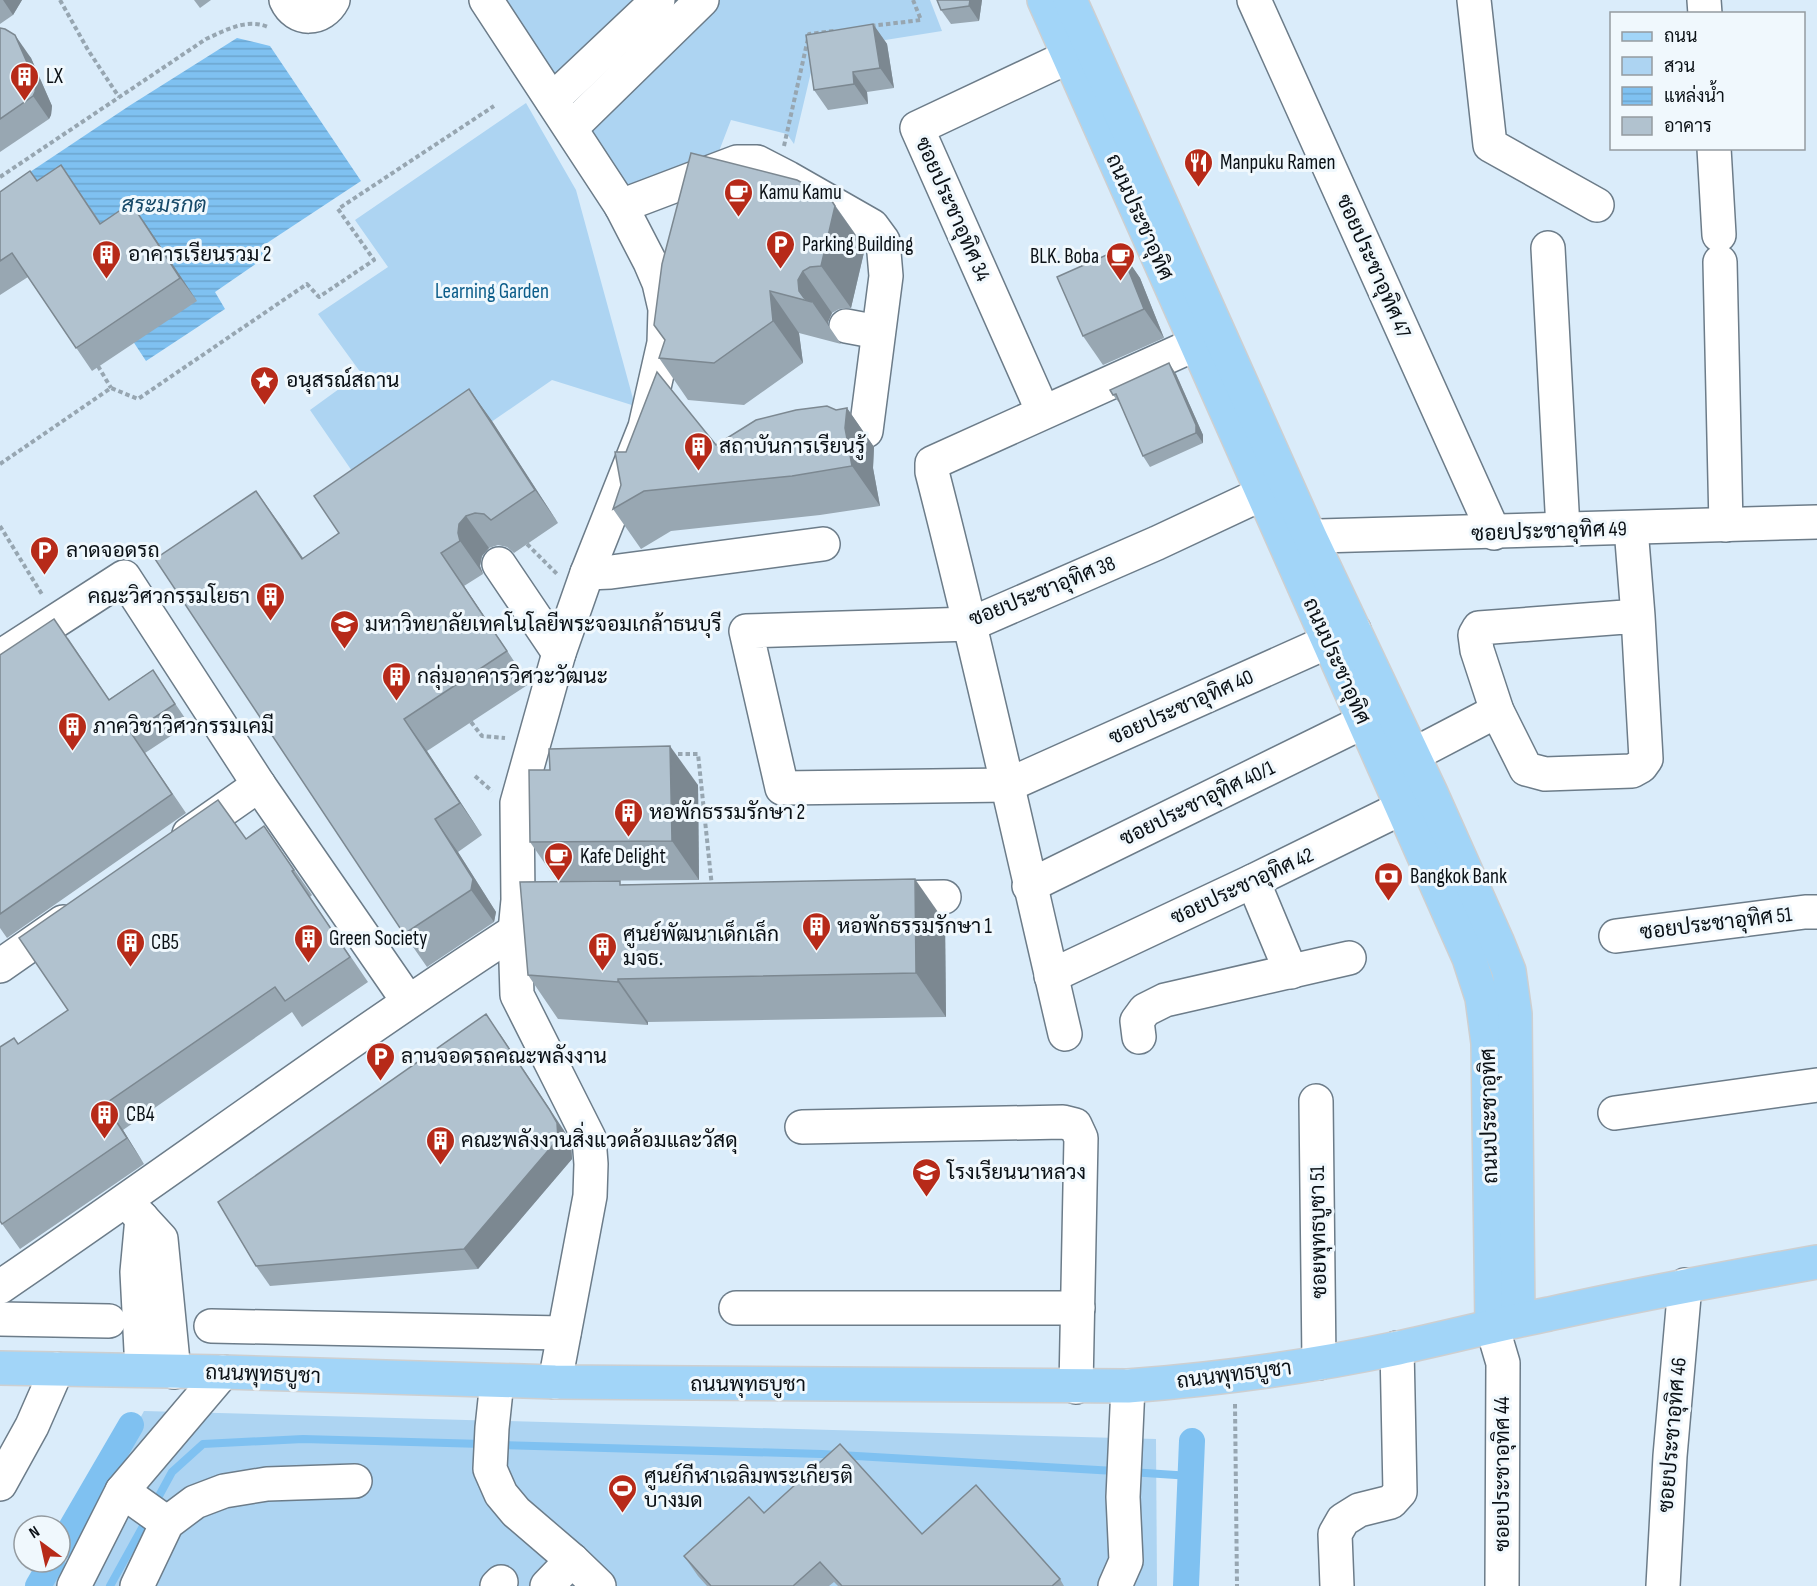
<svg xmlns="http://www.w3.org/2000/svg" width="1817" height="1586" viewBox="0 0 1817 1586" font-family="'Sofia Sans Condensed',Sarabun,sans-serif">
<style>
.park{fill:#add4f2}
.water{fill:url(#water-rules)}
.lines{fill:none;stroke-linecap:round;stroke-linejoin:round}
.stream{stroke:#7fc1f1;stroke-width:8}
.canal{stroke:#7fc1f1;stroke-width:26}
.minor-casing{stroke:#6c7c89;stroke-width:36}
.major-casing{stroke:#cecfd0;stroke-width:36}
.path{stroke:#97a6b1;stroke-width:4;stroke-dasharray:4.5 3;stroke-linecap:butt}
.minor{stroke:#fff;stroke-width:33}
.major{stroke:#a2d5f8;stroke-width:33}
.wall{fill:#98a7b2}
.shaded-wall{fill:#7c8891}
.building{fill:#b1c2cf;stroke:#7c8891;stroke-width:1.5}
.labels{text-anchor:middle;stroke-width:6;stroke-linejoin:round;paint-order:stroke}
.poi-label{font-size:21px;fill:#0a1015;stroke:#f0f8fd;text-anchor:start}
.street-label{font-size:21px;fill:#0a1015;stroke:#f0f8fd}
.park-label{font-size:21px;fill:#0c5d8a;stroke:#f0f8fd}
.water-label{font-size:22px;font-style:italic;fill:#164969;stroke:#f0f8fd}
</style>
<defs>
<pattern id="water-rules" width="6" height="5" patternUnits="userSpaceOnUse" patternTransform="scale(1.5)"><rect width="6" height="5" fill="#7fc1f1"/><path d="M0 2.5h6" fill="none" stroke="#6ca5ce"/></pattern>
</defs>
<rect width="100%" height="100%" fill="#daecfa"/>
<g class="park">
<path d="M486,0H930L942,31L816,51L794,144L787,134L731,120L711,172L621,206Z"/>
<path d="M526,103L576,190L635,406L552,380L374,503L310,410L361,373L318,314L388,267L355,220Z"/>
<path d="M144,1411L1156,1439L1157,1586H51Z"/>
</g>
<path class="water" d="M237,38L270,46L361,181L264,245L270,254L215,292L225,309L146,361L24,176L129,106Z"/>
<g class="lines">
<g class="stream">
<path d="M498,1445L822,1454L1115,1471"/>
<path d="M1130,1472L1191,1476"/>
<path d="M154,1505L172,1472L203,1444L303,1439L483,1444"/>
<path d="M110,1586L147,1519"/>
</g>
<g class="canal">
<path d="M60,1547L131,1425"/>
<path d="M38,1586L52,1562"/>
<path d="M1186,1586L1192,1441"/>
</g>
<defs>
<g id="minor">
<path d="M286,0C296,22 322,21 333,0"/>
<path d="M486,0L621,206L650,262L659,283L665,309L664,343L645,427L587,573L559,653L517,803L518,900L515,931L517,995L589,1138L591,1164L590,1196L555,1382"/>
<path d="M1254,0L1494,533"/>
<path d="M1474,0L1490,145L1597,205"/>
<path d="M1704,0L1705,14"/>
<path d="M552,100L658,0"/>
<path d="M571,128L702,0"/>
<path d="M1714,148L1719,235"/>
<path d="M621,206L737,162H757L788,178L872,226L883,241L886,276L866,431"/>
<path d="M1548,248L1563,529"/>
<path d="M1720,262L1726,525"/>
<path d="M846,326L878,332"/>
<path d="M1043,412L917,128L1070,56"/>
<path d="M1285,483L1157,543L971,624L746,631L782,788L1008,785L1354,630"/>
<path d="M1631,528L1638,616L1646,759L1641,766L1632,771L1545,774L1526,769L1497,711L1477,650L1475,635L1479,628L1638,616"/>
<path d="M1283,537L1817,522"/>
<path d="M499,564L559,653"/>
<path d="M587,573L611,572L823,544"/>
<path d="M0,657L124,577L259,785L408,1001"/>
<path d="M1388,768L1497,711"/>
<path d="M189,834L259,785"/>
<path d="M1253,881L1291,972"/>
<path d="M1029,886L1365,721"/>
<path d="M883,898L944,897"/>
<path d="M1616,936L1805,912H1817"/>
<path d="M0,966L63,922"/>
<path d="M1051,976L1253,881L1428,795"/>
<path d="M1065,1034C1021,846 980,658 932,472V463L1218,334"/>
<path d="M1139,1037L1137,1021L1145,1010L1165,1000L1349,958"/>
<path d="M1316,1101L1319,1363"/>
<path d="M1615,1113L1817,1085"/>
<path d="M802,1127L1063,1122L1075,1125L1081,1138L1076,1387"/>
<path d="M126,1201L161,1239L174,1372"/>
<path d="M142,1218L137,1272L142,1370"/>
<path d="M0,1287C172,1170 340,1045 515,931"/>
<path d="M736,1308H1078"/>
<path d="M0,1319L109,1321"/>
<path d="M211,1326L564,1333"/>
<path d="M1492,1326L1503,1363L1502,1586"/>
<path d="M497,1381L492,1428L490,1469L501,1494L516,1512L572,1560L599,1586"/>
<path d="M0,1484L32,1426L57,1369"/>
<path d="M122,1491L167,1523"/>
<path d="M74,1586L122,1491L223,1372"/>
<path d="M137,1586L167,1523L195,1502L224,1491L267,1484L355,1481"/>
<path d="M497,1586L501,1582"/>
<path d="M547,1586L572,1560"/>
<path d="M1115,1586L1126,1561L1123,1497L1128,1386"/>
<path d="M1337,1586L1335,1534L1343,1520L1359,1510L1391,1502L1400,1492L1397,1348"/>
<path d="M1663,1586L1670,1456L1685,1285"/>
</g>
<g id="major">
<path d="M1044,0L1469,958L1482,998L1488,1043L1492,1326"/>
<path d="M1070,0L1310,537L1431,793L1497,941L1509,971L1515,1014L1518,1320"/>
<path d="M0,1368L223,1372L555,1382L1128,1386C1219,1379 1309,1367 1398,1348C1449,1337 1499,1324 1549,1314C1638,1294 1727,1278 1817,1262"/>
</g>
</defs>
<use href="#minor" class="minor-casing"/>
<use href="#major" class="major-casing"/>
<g class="path">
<path d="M60,0L88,50L119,97"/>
<path d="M871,26L921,20L913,0"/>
<path d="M784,146L809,34L834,31"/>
<path d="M0,177L206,39C226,30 247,18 268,27"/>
<path d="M98,366L111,388"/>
<path d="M0,464L111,388L138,399L307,284L319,297L374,260L338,209L494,106"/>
<path d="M0,526L43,596"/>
<path d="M527,544L558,575"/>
<path d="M471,722L482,736L505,738"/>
<path d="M678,754H698L712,887"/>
<path d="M475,776L492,791"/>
<path d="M1235,1404L1237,1586"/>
</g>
<use href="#minor" class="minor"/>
<use href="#major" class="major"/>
</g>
<g class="wall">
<path d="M0,0H22L13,15L0,24Z"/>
<path d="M194,0H211L200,8Z"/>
<path d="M937,0H982L979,21L951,24L941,10Z"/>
<path d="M873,24L887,44L894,88L867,92L868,104L828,110L814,90Z"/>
<path d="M0,28L31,58L52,106L51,115L49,119L0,152Z"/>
<path d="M61,165L101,223L131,203L197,301L92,371L28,277L0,295V192L37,181Z"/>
<path d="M830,198L865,248L851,308L839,309L832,313L828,322V325L841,344L799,333L803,363L744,405L688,400L659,358Z"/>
<path d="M1120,249L1140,278L1164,338L1103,365L1083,336Z"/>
<path d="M1176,374L1203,435V443L1150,467L1143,456L1121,405L1113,395Z"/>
<path d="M469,389L492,421L558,523L514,553L507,547L498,545L489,548L482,556L480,566L483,574L464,586L529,684L427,751L482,835L458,852L496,912L494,922L427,967L404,934L279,523L303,558L339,533Z"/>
<path d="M847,408L874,447L873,468L880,506L820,515L671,531L641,549L613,509L621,485L626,452L716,445Z"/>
<path d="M68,638L109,699L153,670L166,690L189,724L145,753L186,813L7,938L0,928V655Z"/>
<path d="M550,770L698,785L699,880L557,881L530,842Z"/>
<path d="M264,826L312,895L310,897L368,982L302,1027L292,1012L123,1130L144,1164L20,1249L0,1221L18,1044L68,1010L246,839Z"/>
<path d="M623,884L945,922L946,1017L648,1022V1025L558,1019L528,975Z"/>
<path d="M563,1129L571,1143L572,1159L478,1269L270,1286L256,1266Z"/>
<path d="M764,1513L922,1534L1060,1579L1064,1586H838L834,1582L829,1586H707L698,1576L684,1556Z"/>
</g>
<g class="shaded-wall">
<path d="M3,0H22L13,15Z"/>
<path d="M970,0H982L979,21L969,6Z"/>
<path d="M873,24L887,44L894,88L880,68Z"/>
<path d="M15,35L31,58L52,106L51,115L49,119L33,96Z"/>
<path d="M853,72L867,92L868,104L854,84Z"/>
<path d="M131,203L147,226L197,301L180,278Z"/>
<path d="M835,206L865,248L851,308L821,266Z"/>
<path d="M1120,249L1140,278L1164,338L1144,309Z"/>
<path d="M803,271L832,313L828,322V325L812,302L806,300L799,291L798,280Z"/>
<path d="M770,291L799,333L803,363L773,321Z"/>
<path d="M1169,363L1176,374L1203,435V443L1196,433Z"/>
<path d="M469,389L492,421L558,523L535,490Z"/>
<path d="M847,408L874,447L873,468L880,506L852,466L845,428Z"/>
<path d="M256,491L279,523L325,591L302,559Z"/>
<path d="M466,516L489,548L482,556L480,566L483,574L460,541L458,533L459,524Z"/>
<path d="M441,553L464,586L529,684L507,651Z"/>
<path d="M404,719L427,751L482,835L460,803Z"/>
<path d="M670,746L698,785L699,880L672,841Z"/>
<path d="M435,819L458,852L496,912L494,922L471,890Z"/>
<path d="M915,879L945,922L946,1017L916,973Z"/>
<path d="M618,979L648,1022V1025L618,982Z"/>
<path d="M500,1034L563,1129L571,1143L572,1159L478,1269L464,1249Z"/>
<path d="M105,1104L123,1130L144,1164L127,1138Z"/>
</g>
<g class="building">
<path d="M937,0H970L969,6L941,10Z"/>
<path d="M873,24L880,68L853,72L854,84L814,90L806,35Z"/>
<path d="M0,28L5,29L15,35L36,83L35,92L33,96L0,119Z"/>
<path d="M691,153L797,180L830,198L835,206L821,266L810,267L803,271L798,280L799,291L804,298L812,302L770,291L773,321L714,363L659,358L665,340L654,325L662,264Z"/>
<path d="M61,165L100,224L131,203L180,278L76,348L12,253L0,261V192L30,171L37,181Z"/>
<path d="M1120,249L1144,309L1083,336L1057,277Z"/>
<path d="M1169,363L1196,425V433L1143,456L1116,394L1113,395L1110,390Z"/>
<path d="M657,372L716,445L756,420L796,410L827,406L836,410L847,408L845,428L852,466L792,476L644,491L613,509L621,485L615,452H626Z"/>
<path d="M469,389L535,490L491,520L484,514L475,513L466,516L459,524L458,533L460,541L441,553L507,651L404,719L460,803L435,819L473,879L471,890L404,934L155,559L256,491L302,559L339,533L314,496Z"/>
<path d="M54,619L109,700L153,670L175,704L131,733L172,794L0,914V655Z"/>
<path d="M670,746L672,841L530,842L529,770H550L549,749Z"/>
<path d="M218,800L246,839L264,826L294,870L292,871L350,957L285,1001L275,987L105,1104L127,1138L2,1224L0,1221V1047L14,1038L18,1044L68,1010L19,938Z"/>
<path d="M915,879L916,973L618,979V982L528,975L520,882L620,881V885Z"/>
<path d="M486,1014L549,1109L557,1123L558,1139L464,1249L256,1266L218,1202Z"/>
<path d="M840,1444L922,1534L976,1485L1060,1579L1052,1586H842L820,1562L793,1586H711L684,1556L749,1497L764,1513Z"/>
</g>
<defs>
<symbol id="building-pin" viewBox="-11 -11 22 30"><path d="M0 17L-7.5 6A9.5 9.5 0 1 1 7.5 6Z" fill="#b72a19" stroke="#f0f8fd"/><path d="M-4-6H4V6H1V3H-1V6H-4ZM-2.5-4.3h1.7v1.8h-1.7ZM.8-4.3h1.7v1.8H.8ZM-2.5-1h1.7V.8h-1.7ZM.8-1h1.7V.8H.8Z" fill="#fff"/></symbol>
<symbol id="restaurant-pin" viewBox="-11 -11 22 30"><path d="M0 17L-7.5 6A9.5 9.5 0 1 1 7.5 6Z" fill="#b72a19" stroke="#f0f8fd"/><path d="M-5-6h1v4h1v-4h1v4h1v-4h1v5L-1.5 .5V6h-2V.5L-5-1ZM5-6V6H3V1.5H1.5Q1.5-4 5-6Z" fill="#fff"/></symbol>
<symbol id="cafe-pin" viewBox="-11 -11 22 30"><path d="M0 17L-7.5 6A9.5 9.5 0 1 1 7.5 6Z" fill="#b72a19" stroke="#f0f8fd"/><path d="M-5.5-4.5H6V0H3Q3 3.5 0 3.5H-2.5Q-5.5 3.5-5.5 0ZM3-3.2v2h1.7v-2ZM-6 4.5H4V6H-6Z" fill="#fff"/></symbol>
<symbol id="parking-pin" viewBox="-11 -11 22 30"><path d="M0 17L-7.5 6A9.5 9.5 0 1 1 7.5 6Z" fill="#b72a19" stroke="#f0f8fd"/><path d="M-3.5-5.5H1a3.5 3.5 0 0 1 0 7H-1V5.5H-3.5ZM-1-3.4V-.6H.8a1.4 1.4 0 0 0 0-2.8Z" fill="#fff"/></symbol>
<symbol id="sight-pin" viewBox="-11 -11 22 30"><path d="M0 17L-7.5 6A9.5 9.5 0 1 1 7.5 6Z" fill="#b72a19" stroke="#f0f8fd"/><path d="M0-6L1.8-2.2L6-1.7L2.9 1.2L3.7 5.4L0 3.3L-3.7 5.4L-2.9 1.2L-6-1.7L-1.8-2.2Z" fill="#fff"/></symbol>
<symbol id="university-pin" viewBox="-11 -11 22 30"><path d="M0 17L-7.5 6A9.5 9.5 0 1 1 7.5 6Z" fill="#b72a19" stroke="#f0f8fd"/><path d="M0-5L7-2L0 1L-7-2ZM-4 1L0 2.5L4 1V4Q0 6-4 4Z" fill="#fff"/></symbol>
<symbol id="bank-pin" viewBox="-11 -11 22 30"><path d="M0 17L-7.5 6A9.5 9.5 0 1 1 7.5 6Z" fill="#b72a19" stroke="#f0f8fd"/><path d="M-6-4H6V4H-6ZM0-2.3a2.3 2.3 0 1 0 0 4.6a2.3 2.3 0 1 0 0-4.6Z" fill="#fff"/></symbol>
<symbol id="school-pin" viewBox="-11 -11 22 30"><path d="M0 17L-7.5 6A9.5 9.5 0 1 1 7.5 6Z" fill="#b72a19" stroke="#f0f8fd"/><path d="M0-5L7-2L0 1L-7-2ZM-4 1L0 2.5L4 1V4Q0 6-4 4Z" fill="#fff"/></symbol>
<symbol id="stadium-pin" viewBox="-11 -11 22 30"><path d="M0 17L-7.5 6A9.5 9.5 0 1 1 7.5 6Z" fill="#b72a19" stroke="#f0f8fd"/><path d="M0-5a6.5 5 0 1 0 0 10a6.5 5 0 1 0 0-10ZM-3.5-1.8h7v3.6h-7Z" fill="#fff"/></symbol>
</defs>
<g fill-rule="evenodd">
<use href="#building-pin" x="8" y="60" width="33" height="45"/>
<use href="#restaurant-pin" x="1182" y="146" width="33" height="45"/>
<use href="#cafe-pin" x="722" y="176" width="33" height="45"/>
<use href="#parking-pin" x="764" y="228" width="33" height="45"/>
<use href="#building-pin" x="90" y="238" width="33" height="45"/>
<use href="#cafe-pin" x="1104" y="240" width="33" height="45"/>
<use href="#sight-pin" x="248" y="364" width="33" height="45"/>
<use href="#building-pin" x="682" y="430" width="33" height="45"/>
<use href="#parking-pin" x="28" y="534" width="33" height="45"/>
<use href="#building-pin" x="254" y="580" width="33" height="45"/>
<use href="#university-pin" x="328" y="608" width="33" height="45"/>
<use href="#building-pin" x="380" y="660" width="33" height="45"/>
<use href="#building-pin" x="56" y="710" width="33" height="45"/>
<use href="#building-pin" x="612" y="796" width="33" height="45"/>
<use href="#cafe-pin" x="542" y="840" width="33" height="45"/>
<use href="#bank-pin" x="1372" y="860" width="33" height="45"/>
<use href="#building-pin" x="800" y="910" width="33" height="45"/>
<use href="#building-pin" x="292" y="922" width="33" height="45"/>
<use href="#building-pin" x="114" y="926" width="33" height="45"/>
<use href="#building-pin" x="586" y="930" width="33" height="45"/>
<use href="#parking-pin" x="364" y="1040" width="33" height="45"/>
<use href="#building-pin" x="88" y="1098" width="33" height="45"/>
<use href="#building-pin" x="424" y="1124" width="33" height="45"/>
<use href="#school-pin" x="910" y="1156" width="33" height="45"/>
<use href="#stadium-pin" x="606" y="1472" width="33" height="45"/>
</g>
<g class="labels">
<g class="poi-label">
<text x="46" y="83">LX</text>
<text x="1220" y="169">Manpuku Ramen</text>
<text x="759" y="199">Kamu Kamu</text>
<text x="802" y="251">Parking Building</text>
<text x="128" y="261">อาคารเรียนรวม 2</text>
<text x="1099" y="263" text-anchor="end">BLK. Boba</text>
<text x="286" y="387">อนุสรณ์สถาน</text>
<text x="719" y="453">สถาบันการเรียนรู้</text>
<text x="66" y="557">ลาดจอดรถ</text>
<text x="250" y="603" text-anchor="end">คณะวิศวกรรมโยธา</text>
<text x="365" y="631">มหาวิทยาลัยเทคโนโลยีพระจอมเกล้าธนบุรี</text>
<text x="417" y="683">กลุ่มอาคารวิศวะวัฒนะ</text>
<text x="93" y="733">ภาควิชาวิศวกรรมเคมี</text>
<text x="649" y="819">หอพักธรรมรักษา 2</text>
<text x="580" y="863">Kafe Delight</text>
<text x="1410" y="883">Bangkok Bank</text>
<text x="837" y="933">หอพักธรรมรักษา 1</text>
<text x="623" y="941">ศูนย์พัฒนาเด็กเล็ก<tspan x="623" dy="24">มจธ.</tspan></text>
<text x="329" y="945">Green Society</text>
<text x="151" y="949">CB5</text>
<text x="401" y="1063">ลานจอดรถคณะพลังงาน</text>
<text x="126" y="1121">CB4</text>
<text x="461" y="1147">คณะพลังงานสิ่งแวดล้อมและวัสดุ</text>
<text x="947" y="1179">โรงเรียนนาหลวง</text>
<text x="644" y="1483">ศูนย์กีฬาเฉลิมพระเกียรติ<tspan x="644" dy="24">บางมด</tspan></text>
</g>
<g class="street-label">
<text transform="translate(953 209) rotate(66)" y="7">ซอยประชาอุทิศ 34</text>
<text transform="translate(1140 217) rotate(66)" y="7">ถนนประชาอุทิศ</text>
<text transform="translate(1374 266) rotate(66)" y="7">ซอยประชาอุทิศ 47</text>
<text transform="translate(1549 531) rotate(-2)" y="7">ซอยประชาอุทิศ 49</text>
<text transform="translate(1042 591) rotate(-22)" y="7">ซอยประชาอุทิศ 38</text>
<text transform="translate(1337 661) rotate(66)" y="7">ถนนประชาอุทิศ</text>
<text transform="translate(1181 707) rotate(-24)" y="7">ซอยประชาอุทิศ 40</text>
<text transform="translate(1197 803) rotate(-26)" y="7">ซอยประชาอุทิศ 40/1</text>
<text transform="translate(1242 886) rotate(-25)" y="7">ซอยประชาอุทิศ 42</text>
<text transform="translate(1716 923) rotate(-7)" y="7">ซอยประชาอุทิศ 51</text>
<text transform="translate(1489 1116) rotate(-91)" y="7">ถนนประชาอุทิศ</text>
<text transform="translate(1318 1232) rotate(-91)" y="7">ซอยพุทธบูชา 51</text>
<text transform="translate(263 1374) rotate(2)" y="7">ถนนพุทธบูชา</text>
<text transform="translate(1234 1374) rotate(-7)" y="7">ถนนพุทธบูชา</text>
<text x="748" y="1391">ถนนพุทธบูชา</text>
<text transform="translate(1672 1435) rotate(-85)" y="7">ซอยประชาอุทิศ 46</text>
<text transform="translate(1502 1474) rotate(-90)" y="7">ซอยประชาอุทิศ 44</text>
</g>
<g class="park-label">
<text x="492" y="298">Learning Garden</text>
</g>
<g class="water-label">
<text x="164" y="212">สระมรกต</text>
</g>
</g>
<rect x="1610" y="12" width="195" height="138" fill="#f0f8fd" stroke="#949ba0" stroke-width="1.5"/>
<rect x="1622" y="32" width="30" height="9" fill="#a2d5f8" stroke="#949ba0" stroke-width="1.5"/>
<text x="1664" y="42" font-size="18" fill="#0a1015">ถนน</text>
<rect x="1622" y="57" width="30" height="18" fill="#add4f2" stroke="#949ba0" stroke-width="1.5"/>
<text x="1664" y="72" font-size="18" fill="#0a1015">สวน</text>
<rect x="1622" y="87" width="30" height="18" fill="url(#water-rules)" stroke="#949ba0" stroke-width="1.5"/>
<text x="1664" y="102" font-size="18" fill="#0a1015">แหล่งน้ำ</text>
<rect x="1622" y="117" width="30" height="18" fill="#b1c2cf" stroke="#949ba0" stroke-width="1.5"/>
<text x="1664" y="132" font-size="18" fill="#0a1015">อาคาร</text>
<g transform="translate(42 1544) rotate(327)"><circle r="28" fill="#f0f8fd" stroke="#949ba0" stroke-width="1.5"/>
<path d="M0-4.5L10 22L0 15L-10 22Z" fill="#b72a19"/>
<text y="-9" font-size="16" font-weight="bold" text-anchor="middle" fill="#0a1015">N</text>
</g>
</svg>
